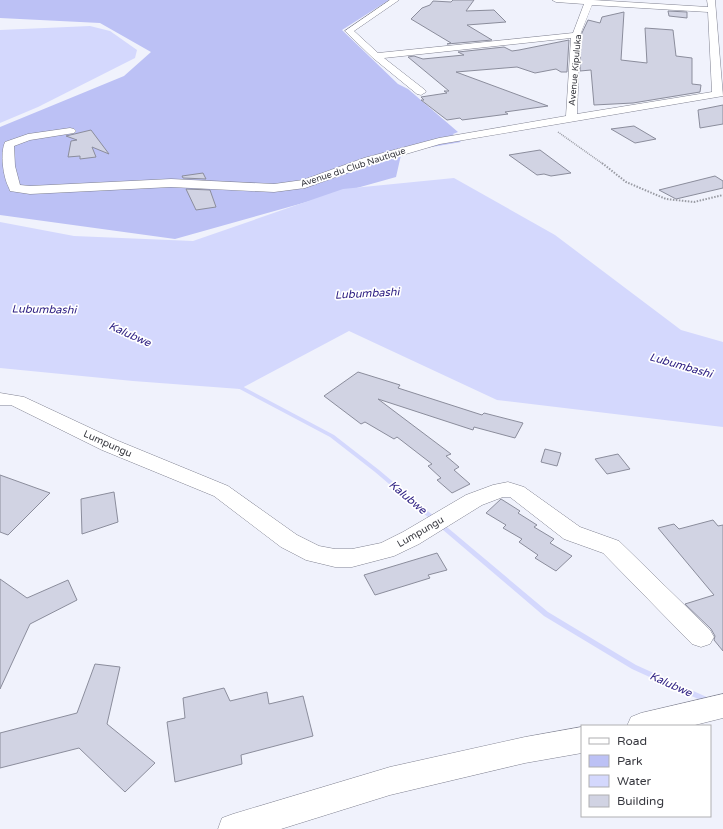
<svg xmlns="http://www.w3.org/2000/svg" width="723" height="829" viewBox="0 0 723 829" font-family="'Varela Round',sans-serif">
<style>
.green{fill:#bcc1f5}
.water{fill:#d4d8fd}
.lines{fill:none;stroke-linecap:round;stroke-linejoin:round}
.stream{fill:#d4d8fd;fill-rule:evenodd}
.building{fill:#d1d3e3;stroke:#8b8d9c}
.street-casing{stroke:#808291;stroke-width:1}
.path-far1{stroke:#999ba3;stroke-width:1.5;stroke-dasharray:1 1;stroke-linecap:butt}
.path{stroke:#999ba3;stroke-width:2;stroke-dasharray:1.5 1.5;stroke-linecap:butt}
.street{fill:#fff;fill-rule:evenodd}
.labels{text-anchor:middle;stroke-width:3.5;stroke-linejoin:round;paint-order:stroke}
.far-street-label{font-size:9px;fill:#37383f;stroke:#fff}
.street-label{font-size:10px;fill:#37383f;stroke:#fff}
.water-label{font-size:11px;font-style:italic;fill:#2e2083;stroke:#fff}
</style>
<rect width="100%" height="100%" fill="#f0f2fc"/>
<path class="green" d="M0,0H389L342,30L398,84L408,89L458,132L453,134L461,142L426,148L401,155L396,177L175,239L0,215V127L124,76L151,52L100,23L0,18Z"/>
<g class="water">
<path d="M90,26L110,31L137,50L135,58L38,107L0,123V30Z"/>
<path d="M454,178L555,235L681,330L723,342V427L497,400L349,331L240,389L133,381L0,368V222L74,236L193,241L343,189Z"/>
</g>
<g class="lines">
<path class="stream" d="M234,384H238L334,435L379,470L548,612L636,665L711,699L713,701L711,703L709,704L707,703L632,669L544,616L375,472L330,437L234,386Z"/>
</g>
<g class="building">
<path d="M453,0H474L466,11L494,10L506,22L467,25L492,40L447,44L451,43L411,19L422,8L430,5L433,1L451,2Z"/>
<path d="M668,11L687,12V18L669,16Z"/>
<path d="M624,12L621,60L647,63L645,28L673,30L676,56L692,58V84L701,85L700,92L633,103L594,105L591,70L580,71L581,35L588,20L600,23L602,17Z"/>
<path d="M569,40L567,72H561L556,69L535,73L517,67L456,72L548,106L505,112L508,114L462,120L460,118L447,120L421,100H424L421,97L447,93L444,91H449L408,57L414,56L423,59L464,55L458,52L504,47L512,51L519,50Z"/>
<path d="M723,105V124L700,128L698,110Z"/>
<path d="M634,126L656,139L635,143L611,129Z"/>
<path d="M91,130L109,154L92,147L96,157L80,159V156L68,157L71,141L77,140L66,136Z"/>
<path d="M540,150L571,173L551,176L544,174L537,175L509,155Z"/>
<path d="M203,173L206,179L183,178L182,176Z"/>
<path d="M715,176L723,181V188L676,199L659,190Z"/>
<path d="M186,189L210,190L216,207L196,210Z"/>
<path d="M358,372L400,385L398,388L482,415L484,413L523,423L515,438L474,427L473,430L378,399L451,454L446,456L459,467L454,470L470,484L452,493L437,480L441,478L428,466L432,464L397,437L394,439L365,422L361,424L324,396Z"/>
<path d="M545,449L561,453L557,466L541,462Z"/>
<path d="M618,454L630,469L607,474L595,459Z"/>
<path d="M0,475L50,493L8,535L0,532Z"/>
<path d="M114,492L118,522L82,534L81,499Z"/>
<path d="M501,499L520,511L518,513L537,525L534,527L554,539L550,543L572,556L556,571L535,558L538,555L519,542L522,539L503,528L506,525L486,513Z"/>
<path d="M713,520L718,526L723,525V651L714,640L715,636L711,629L685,604L714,595L658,528L674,524L679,529Z"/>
<path d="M437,553L447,570L428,575L430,578L375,595L364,575Z"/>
<path d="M0,579L27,598L68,580L77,600L30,624L0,689Z"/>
<path d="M95,664L120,667L107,724L155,763L125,792L79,748L0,768V733L77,713Z"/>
<path d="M224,688L230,701L267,692L269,704L303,696L313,736L241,755L242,764L175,782L167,722L185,718L183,698Z"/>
</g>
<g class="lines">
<defs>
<g id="street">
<path d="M390,0H399L354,31L378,53L573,33L584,4L556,2L552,0H593L708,7L707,0H715L723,96L440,144L372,164L305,188L274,192L171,187L30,194L10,191L9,188C3,177 0,153 5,142L28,134L70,128L74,129L76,131L74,133L30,140L14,146L15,166L20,185L30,186L171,179L274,184L303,180L364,158L439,138L566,116L571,38L384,58L425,90L426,92L421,95L417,94L373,58L345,31ZM592,5L708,12L712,92L577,114L580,35Z"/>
<path d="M0,393L24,397L116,440L228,486L297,535L319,546L335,549H352L381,543L403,532L466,495L493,485L508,482L524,487L580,527L619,541L710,630L714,637L710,644L701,647L692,644L603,553L564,539L510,497H503L482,505L419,544L394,556L352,567H335L306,560L281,547L214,496L102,450L11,405H0Z"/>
<path d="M723,694V718L691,726H627L631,717L641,713Z"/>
<path d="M582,727V753L525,763L390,795L281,829H218L222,818L233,814L390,767L525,737Z"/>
</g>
</defs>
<use href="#street" class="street-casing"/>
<path class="path-far1" d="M558,132L603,164"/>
<path class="path" d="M602,163L626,182L666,199L694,202L723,195"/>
<use href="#street" class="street"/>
</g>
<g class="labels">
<g class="far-street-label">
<text transform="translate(575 70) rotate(-85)" y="3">Avenue Kipuluka</text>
<text transform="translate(353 167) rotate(-18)" y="3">Avenue du Club Nautique</text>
</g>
<g class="street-label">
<text transform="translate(108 443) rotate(24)" y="4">Lumpungu</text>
<text transform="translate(420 531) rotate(-30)" y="4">Lumpungu</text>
</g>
<g class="water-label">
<text transform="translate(367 293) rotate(-3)" y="4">Lubumbashi</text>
<text transform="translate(44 309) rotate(1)" y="4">Lubumbashi</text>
<text transform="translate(130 334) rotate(24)" y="4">Kalubwe</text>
<text transform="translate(681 365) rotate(16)" y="4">Lubumbashi</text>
<text transform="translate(408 497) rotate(40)" y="4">Kalubwe</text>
<text transform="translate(671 684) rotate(24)" y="4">Kalubwe</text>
</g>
</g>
<rect x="581" y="725" width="130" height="92" fill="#ffffff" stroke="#afafb2"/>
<rect x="589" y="738" width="20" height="6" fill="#ffffff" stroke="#afafb2"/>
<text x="617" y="745" font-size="12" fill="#37383f">Road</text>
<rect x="589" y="755" width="20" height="12" fill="#bcc1f5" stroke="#afafb2"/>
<text x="617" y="765" font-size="12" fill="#37383f">Park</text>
<rect x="589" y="775" width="20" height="12" fill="#d4d8fd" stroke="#afafb2"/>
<text x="617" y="785" font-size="12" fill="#37383f">Water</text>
<rect x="589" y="795" width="20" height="12" fill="#d1d3e3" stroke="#afafb2"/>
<text x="617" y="805" font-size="12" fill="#37383f">Building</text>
</svg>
